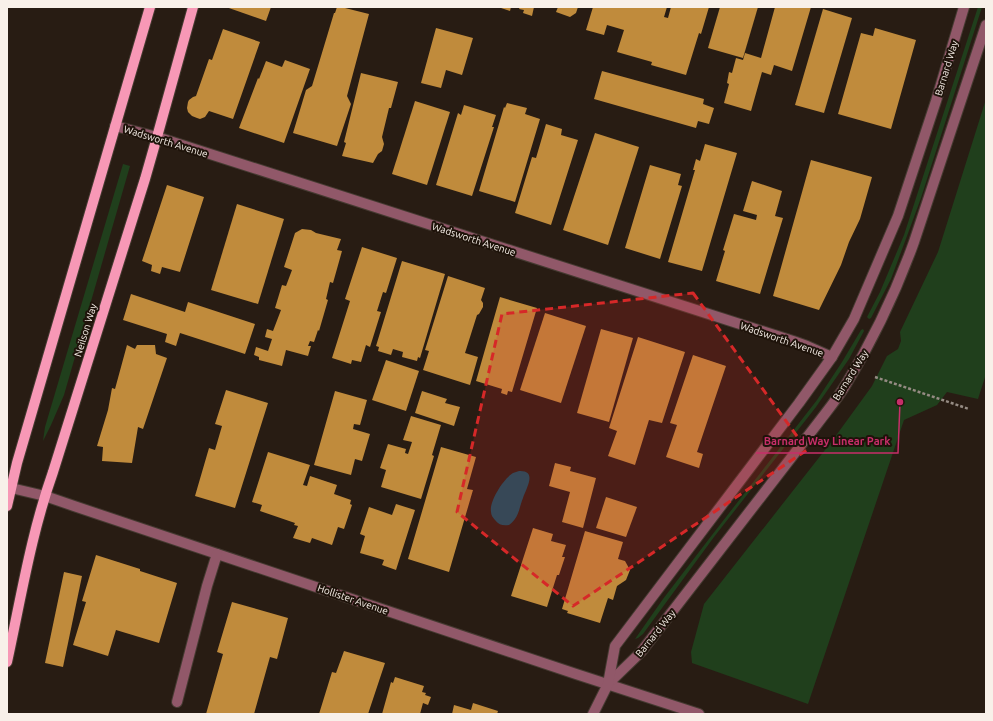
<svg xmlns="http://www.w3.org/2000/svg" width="993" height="721" viewBox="0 0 993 721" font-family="Ubuntu,sans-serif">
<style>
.green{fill:#203f1c}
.water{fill:#0f5063}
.building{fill:#c08b3c}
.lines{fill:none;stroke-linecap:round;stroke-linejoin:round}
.minor-casing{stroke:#453a31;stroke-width:12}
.major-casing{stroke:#453a31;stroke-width:12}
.path{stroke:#958b83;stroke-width:2.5;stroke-dasharray:3 2;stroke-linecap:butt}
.minor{stroke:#915869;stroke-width:10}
.major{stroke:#f798b6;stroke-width:10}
.marked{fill:#d62828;fill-opacity:0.2;stroke:#d62828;stroke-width:3;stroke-dasharray:8 5;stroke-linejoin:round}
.labels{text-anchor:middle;stroke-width:4;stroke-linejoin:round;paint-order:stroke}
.street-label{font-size:10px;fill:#f8f0e9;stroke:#1e130a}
.leader{fill:none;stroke:#c72e69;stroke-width:1.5}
.callout-dot{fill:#c72e69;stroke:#1e130a;stroke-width:1.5}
.callout-label{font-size:11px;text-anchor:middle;font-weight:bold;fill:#c72e69;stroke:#1e130a;stroke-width:4;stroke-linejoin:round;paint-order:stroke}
</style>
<rect width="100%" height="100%" fill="#281c13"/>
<g class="green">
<path d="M978,7H982L921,198L907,236L891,279L871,318L869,319L867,317L880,292L904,235Z"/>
<path d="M986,99V374L978,399L947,392L937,405L904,420L808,704L692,663L691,652L704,604L832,441L872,386L887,356L898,349L901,341L900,332L938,252Z"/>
<path d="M123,164L130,166L64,395L51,425L43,441L45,427Z"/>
<path d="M863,329L864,331L849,359L816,407L714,537L643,634L638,638L635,639L663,599L712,535L817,400L842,362L861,330Z"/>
</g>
<path class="water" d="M519,471C538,470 526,489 523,498C519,508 519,518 509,525C503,526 499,525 495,520C493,518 491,515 491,512C489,501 504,478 513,473C515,472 517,472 519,471Z"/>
<g class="building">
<path d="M226,7H271L266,21Z"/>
<path d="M337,7H341L369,14L347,96L351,104L337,146L293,133L306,90L312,86L334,13H335Z"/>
<path d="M498,7H511L510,11Z"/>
<path d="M520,7H534L532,16L523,13L524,10L519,9Z"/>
<path d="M558,7H578L576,13L570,17L556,12Z"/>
<path d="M593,7H667L664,17L668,18L671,7H709L701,34L699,33L686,75L651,65L652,62L617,52L624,30L607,25L604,35L586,30Z"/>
<path d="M720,7H758L743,58L708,48Z"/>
<path d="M775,7H811L792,71L774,65L771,75L762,72L751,111L724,103L729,84L727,83L729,72L732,73L736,58L743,60L745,53L761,58Z"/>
<path d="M823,9L852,18L824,113L795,105Z"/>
<path d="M436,28L473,38L462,75L446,70L441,88L421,83Z"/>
<path d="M875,28L916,40L891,129L838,114L861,33L873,36Z"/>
<path d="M223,29L260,42L233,119L209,111L205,117L200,119L197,118L192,116L188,112L187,108L188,102L189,100L193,97L196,96L209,59L212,60Z"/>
<path d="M285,60L310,69L284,143L239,128L258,78L259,79L266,61L282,67Z"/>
<path d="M602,71L704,99L703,104L714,108L709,124L698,121L696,128L594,99Z"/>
<path d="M361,73L398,82L391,108H389L382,137L384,144L382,151L378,154L373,163L342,156L346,143L344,142Z"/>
<path d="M415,101L450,112L427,185L392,174Z"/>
<path d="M507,103L527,108L525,114L540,119L515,202L479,191L504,107L505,108Z"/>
<path d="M464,105L496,115L492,127H494L472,196L436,185L458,113L461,115Z"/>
<path d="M546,124L562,129L561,135L578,140L551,225L515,213L532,157L536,158Z"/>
<path d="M595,133L639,147L608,245L563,230Z"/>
<path d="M705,144L737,153L702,271L668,262L695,170H693L696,159L700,161Z"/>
<path d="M811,160L872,177L860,219L849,242L841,265L819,310L773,296Z"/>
<path d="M650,165L681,174L678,185L682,186L660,259L625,248Z"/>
<path d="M752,181L782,191L775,216L783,218L760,294L716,281L725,251L723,250L734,214L756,220L757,215L743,211Z"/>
<path d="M167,185L204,197L180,272L162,267L160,274L151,271L152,265L142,261Z"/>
<path d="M237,204L284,219L258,304L211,290Z"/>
<path d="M302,229L311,230L316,233L341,239L337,250L342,251L333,283L330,282L326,299L328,300L319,331L318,330L314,342L310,341L308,346H311L308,356L286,350L282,366L259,360V357L254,355L256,347L268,351L272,339L265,337L267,329L273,331L281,310L275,308L282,285L286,286L292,270L284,267L295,233Z"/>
<path d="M362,247L397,258L386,293L383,292L377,311L381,312L370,347L366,345L361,362L352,360L351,364L332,358L350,301L345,299Z"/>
<path d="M402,261L445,274L420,358L418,357L417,361L402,357L403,352L393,349L391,355L378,351L379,347L376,346Z"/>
<path d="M448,276L485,288L481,300L483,303V307L479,314L477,315L465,353L478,357L470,385L423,370L429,351L425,350Z"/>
<path d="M131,294L185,312L188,302L255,324L245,354L180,333L176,346L165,342L167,334L123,320Z"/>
<path d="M500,297L537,308L512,392L508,391L507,395L501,393L502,389L476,381Z"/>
<path d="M545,313L586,326L561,403L520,390Z"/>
<path d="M601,329L633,338L609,422L577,413Z"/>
<path d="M638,337L685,352L662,423L649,420L635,465L608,456L617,431L609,428Z"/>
<path d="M127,345L135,349L137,345H155L156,354L167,358L143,429L138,427L132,463L102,461L103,447L97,446L108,410L112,388L115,389Z"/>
<path d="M693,355L726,366L697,452L703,454L699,468L666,457L677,425L670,423Z"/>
<path d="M386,360L419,371L406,411L372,400Z"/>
<path d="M226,390L268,403L235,508L195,496L209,448L215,450L222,426L215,424Z"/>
<path d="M335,391L367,400L360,425L354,424L353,429L370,434L362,461L355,459L351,475L314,465Z"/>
<path d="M422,391L447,399L445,403L460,407L454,426L415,413Z"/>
<path d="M411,416L441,425L432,455L434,456L421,499L381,487L386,470L380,468L388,444L406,449L405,453L408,454L412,442L403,440Z"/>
<path d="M441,447L476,457L467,489L473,490L449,572L408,559Z"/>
<path d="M268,452L310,465L303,485L307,486L310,476L337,485L334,494L351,500L350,504L352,505L344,529L338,527L332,545L312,538L310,543L293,538L298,526L294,525L295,523L260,511L262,505L252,502Z"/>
<path d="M555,463L571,467L570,471L596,478L583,528L562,522L570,492L549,486Z"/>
<path d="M606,497L637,507L626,537L596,528Z"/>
<path d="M396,504L415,510L396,570L382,565L384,560L360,553L365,536L360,534L369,507L392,515Z"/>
<path d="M533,528L553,534L551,541L566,545L562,557H565L559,575H557L547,607L511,596Z"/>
<path d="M585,531L623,542L618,559L625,561L630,570L626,580L617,586L613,600L608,598L600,623L567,613L568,611L562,609Z"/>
<path d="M96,555L140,569V571L177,583L159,643L116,630L108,656L73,645L86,602L82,601Z"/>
<path d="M64,572L82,576L63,667L45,663Z"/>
<path d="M232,602L288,618L277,659L270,657L254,714H206L223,654L217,652Z"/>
<path d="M344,651L385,663L368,714H319L332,672L336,673Z"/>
<path d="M395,677L424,686L422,692L426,693L425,695L431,697L428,705L423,703L420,714H382L391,682L393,683Z"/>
<path d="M473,703L498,711L497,714H452L454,705L471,710Z"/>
</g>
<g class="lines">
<defs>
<g id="minor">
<path d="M115,126L157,137L793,341L807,346L832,357"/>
<path d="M7,487L45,496L74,506L576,674L699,714"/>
<path d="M608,684L641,652L818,423C827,411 837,399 845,386C873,340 896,292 914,242L986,25"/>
<path d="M177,702L207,586L217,554"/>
<path d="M593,714L608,684L615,646L799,403L832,357L854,319L898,216L936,101L964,7"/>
</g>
<g id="major">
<path d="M7,506L17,463L150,7"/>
<path d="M7,662C21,598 31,534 53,472L145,179L157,137L193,7"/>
</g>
</defs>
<use href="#minor" class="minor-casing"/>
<use href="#major" class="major-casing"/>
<path class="path" d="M875,377L969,409"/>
<use href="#minor" class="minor"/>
<use href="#major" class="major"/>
</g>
<path class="marked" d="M693,293L807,450L573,606L457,512L502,314Z"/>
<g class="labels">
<g class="street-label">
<text transform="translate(946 68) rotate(-73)" y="4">Barnard Way</text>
<text transform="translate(166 141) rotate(17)" y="4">Wadsworth Avenue</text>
<text transform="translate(474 239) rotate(18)" y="4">Wadsworth Avenue</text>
<text transform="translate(85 330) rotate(-73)" y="4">Neilson Way</text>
<text transform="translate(782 339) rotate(19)" y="4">Wadsworth Avenue</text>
<text transform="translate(850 375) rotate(-58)" y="4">Barnard Way</text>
<text transform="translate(353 599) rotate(19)" y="4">Hollister Avenue</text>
<text transform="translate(655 633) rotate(-51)" y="4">Barnard Way</text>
</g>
</g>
<path class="leader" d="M900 402L898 453H756"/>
<circle class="callout-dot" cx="900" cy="402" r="4"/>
<g class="callout-label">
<text x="827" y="445">Barnard Way Linear Park</text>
</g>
<rect width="993" height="721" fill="none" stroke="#f8f0e9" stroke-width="16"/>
</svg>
